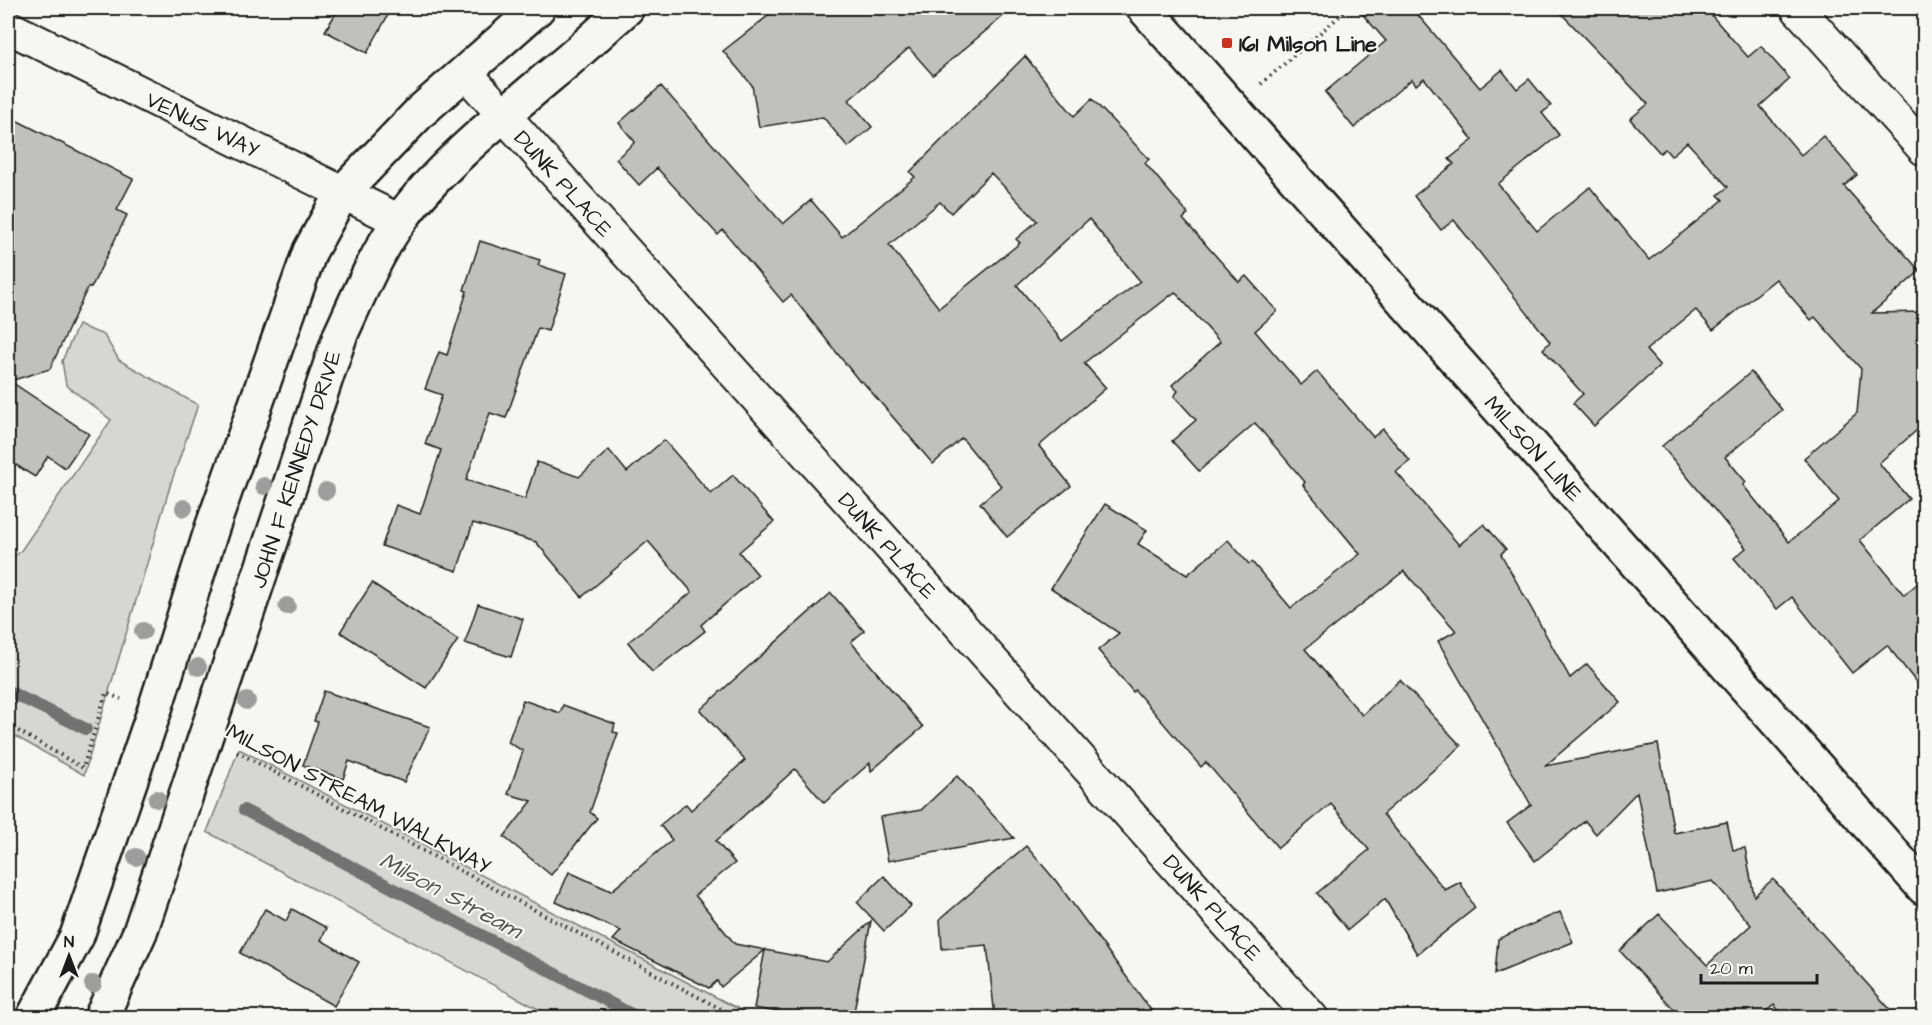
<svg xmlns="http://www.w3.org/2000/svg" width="1932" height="1025" viewBox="0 0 1932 1025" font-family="'Architects Daughter',sans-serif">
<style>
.green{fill:#d6d6d2;stroke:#797977;stroke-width:1.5}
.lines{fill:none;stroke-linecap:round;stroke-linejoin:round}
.stream{stroke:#727271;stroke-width:12}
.building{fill:#c0c0bd;stroke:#1c1c1c;stroke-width:1.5;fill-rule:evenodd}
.street-casing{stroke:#1c1c1c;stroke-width:36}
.secondary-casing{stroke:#1c1c1c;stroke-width:38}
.path{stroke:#1c1c1c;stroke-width:4;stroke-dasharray:1.5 4.5;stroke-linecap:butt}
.street{stroke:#f6f6f2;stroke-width:32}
.secondary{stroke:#f6f6f2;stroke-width:33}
.tree{fill:#9d9d9b}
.poi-dot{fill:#c8321e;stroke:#f6f6f2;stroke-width:2}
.labels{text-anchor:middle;stroke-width:4.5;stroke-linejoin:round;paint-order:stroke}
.poi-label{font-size:22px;font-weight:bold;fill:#1c1c1c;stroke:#f6f6f2;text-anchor:start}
.street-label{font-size:22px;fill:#1c1c1c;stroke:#f6f6f2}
.water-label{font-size:24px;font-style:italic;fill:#565654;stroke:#f6f6f2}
</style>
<rect width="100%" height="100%" fill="#f6f6f2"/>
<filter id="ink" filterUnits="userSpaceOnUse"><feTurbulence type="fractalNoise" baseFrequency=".0167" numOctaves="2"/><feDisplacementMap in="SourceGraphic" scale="12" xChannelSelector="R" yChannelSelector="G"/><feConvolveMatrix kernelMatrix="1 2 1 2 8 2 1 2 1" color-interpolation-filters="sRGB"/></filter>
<g filter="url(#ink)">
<g class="green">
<path d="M78,325L104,335L119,360L198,405L171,483L84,775L8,732V561L20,552L111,420L66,385L62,361Z"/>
<path d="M239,749L754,1017H553L207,832Z"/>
</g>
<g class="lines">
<g class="stream">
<path d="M8,691L86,729"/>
<path d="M244,810L639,1018"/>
</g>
</g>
<g class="building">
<path d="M339,8H392L367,53L325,31Z"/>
<path d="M778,8H1013L933,75L909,48L849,100L872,127L848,147L823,117L759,127L752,85L723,51Z"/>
<path d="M1357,8H1412L1480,88L1502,70L1517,89L1529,79L1551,106L1542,113L1559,135L1498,184L1537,231L1590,187L1649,260L1723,200L1718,195L1728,187L1687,142L1671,156L1665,149L1660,153L1630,119L1648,104L1556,8H1705L1748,57L1761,46L1790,79L1760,106L1801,155L1823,136L1857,175L1844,186L1920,271L1872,313L1924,312V424L1879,463L1909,499L1860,540L1904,595L1924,578V692L1887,645L1852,673L1792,597L1777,609L1734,558L1746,548L1662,446L1751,372L1782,410L1725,457L1746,482L1743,485L1789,542L1839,501L1804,458L1857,413L1861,369L1815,317L1811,320L1776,279L1713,330L1696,310L1646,350L1660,366L1594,426L1573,403L1583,394L1543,349L1550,342L1454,220L1441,230L1414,196L1454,164L1449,159L1473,140L1424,78L1416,85L1412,79L1354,128L1325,92L1386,41Z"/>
<path d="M1025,56L1074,116L1092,99L1149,159L1145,163L1188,214L1183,219L1239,282L1246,276L1277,311L1255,331L1301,385L1317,371L1373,437L1383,429L1410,461L1396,472L1459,545L1484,524L1506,549L1501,554L1570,678L1587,664L1620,702L1545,766L1658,744L1674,833L1727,822L1733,850L1745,848L1754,896L1773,879L1897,1017H1785L1774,1005L1759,1017H1681L1620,951L1659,914L1707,965L1751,925L1713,881L1657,893L1637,792L1596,834L1585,821L1535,861L1507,823L1531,805L1438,641L1456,631L1404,571L1305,649L1362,715L1400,680L1461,746L1383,814L1445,890L1460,882L1475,908L1417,954L1385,899L1348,930L1317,893L1369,850L1331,804L1278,848L1206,762L1201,767L1135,690L1133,692L1098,650L1119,633L1051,588L1105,504L1147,530L1138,544L1187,575L1228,540L1249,564L1252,562L1291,608L1360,554L1303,485L1305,482L1255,423L1199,471L1172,441L1196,420L1174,396L1178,391L1172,385L1220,342L1175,292L1084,363L1106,388L1039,446L1071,486L1007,537L980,503L1001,486L962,438L933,464L862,381L860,382L791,295L783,302L723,230L718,235L657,168L639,185L616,159L635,142L619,123L661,86L783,224L811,200L842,237L915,177L910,172ZM991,173L1037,221L1016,239L1020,243L939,308L889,245L940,202L951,213ZM1089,219L1140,281L1062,341L1017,285Z"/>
<path d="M8,116L133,179L117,210L127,215L91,288L88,287L50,369L10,381L89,434L65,468L48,456L35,477L8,460Z"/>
<path d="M480,241L540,260L538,265L566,274L548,331L538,328L506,418L490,413L466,480L525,499L537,462L579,477L609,450L627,472L664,440L711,494L733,475L774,522L739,552L758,575L701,625L705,631L652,672L628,642L692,592L648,541L582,597L536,542L473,523L457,571L382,546L396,505L420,514L441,450L425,444L442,395L425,389L439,352L447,355L467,291L464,290Z"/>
<path d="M372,583L458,640L426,688L340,632Z"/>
<path d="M831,593L864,631L851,642L923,727L871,771L870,763L824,803L795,769L716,841L735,863L695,895L735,944L827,962L871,921L853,1017H807L754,1008L765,950L721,987L717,981L709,988L613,940L621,931L556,902L569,872L611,891L672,840L660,825L686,804L691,810L745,760L700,710Z"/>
<path d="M478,604L523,619L511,657L465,643Z"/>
<path d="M324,691L430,727L404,782L349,761L343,779L303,765L318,722L314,721Z"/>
<path d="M523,700L560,713L563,705L615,724L613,732L618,733L590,812L597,818L551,875L504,837L532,801L508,794L523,751L508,742Z"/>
<path d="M957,776L1014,838L888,861L880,817L921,810Z"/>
<path d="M1026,846L1056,881L1156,1017H1080L1077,1014L1054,1017H995L987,945L942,949L940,919Z"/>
<path d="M884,876L911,906L884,931L857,902Z"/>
<path d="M265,909L286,921L292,909L327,928L321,940L359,962L334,1006L240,953Z"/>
<path d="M1560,912L1573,942L1495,974L1498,939Z"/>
</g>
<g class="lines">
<defs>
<g id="street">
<path d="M1797,8L1924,149"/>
<path d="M8,27L400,221"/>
<path d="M465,72L1312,1018"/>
</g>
<g id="secondary">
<path d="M1144,8L1924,888"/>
<path d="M33,1018L77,936L154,712L212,528L310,251L342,193L421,111L538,8"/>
<path d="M101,1018L140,932L340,336C358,297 375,255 401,219C441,164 500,118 552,74C578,53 602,30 627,8"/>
</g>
</defs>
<use href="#street" class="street-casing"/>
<use href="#secondary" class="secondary-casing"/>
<g class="path">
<path d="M1261,84L1349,8"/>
<path d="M8,725L83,768L106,693L121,699"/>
<path d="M237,752L738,1018"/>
</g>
<use href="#street" class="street"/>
<use href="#secondary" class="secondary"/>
</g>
<g class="tree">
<circle cx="264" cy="486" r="9"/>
<circle cx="326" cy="491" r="9"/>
<circle cx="184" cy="508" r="9"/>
<circle cx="287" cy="606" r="9"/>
<circle cx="143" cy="631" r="9"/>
<circle cx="198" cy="667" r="9"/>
<circle cx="247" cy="701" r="9"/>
<circle cx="157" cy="799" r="9"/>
<circle cx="136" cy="857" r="9"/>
<circle cx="93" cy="984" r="9"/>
</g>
</g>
<rect class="poi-dot" x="1221" y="37" width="12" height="12" rx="3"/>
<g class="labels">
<g class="poi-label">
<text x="1239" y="51">161 Milson Line</text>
</g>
<g class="street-label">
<text transform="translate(203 124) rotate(26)" y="8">VENUS WAY</text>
<text transform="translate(564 183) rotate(48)" y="8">DUNK PLACE</text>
<text transform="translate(1534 448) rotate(48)" y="8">MILSON LINE</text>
<text transform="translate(295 469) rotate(-72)" y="8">JOHN F KENNEDY DRIVE</text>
<text transform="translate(888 545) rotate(48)" y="8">DUNK PLACE</text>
<text transform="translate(359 798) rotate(28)" y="8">MILSON STREAM WALKWAY</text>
<text transform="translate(1213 907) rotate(48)" y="8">DUNK PLACE</text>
</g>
<g class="water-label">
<text transform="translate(451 895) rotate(28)" y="8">Milson Stream</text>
</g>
</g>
<rect width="1932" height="1025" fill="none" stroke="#f6f6f2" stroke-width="30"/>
<rect x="15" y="15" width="1902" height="995" fill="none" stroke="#1c1c1c" stroke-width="2" filter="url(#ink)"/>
<g transform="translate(69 956)" stroke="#f6f6f2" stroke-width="4.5" paint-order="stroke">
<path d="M0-4.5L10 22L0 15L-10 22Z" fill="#1c1c1c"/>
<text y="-9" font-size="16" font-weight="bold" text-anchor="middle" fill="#1c1c1c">N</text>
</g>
<path d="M1701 974v9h116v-9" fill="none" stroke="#1c1c1c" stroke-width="3"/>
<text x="1710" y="974" font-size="18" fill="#1c1c1c" stroke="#f6f6f2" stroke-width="4.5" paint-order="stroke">20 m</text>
</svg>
